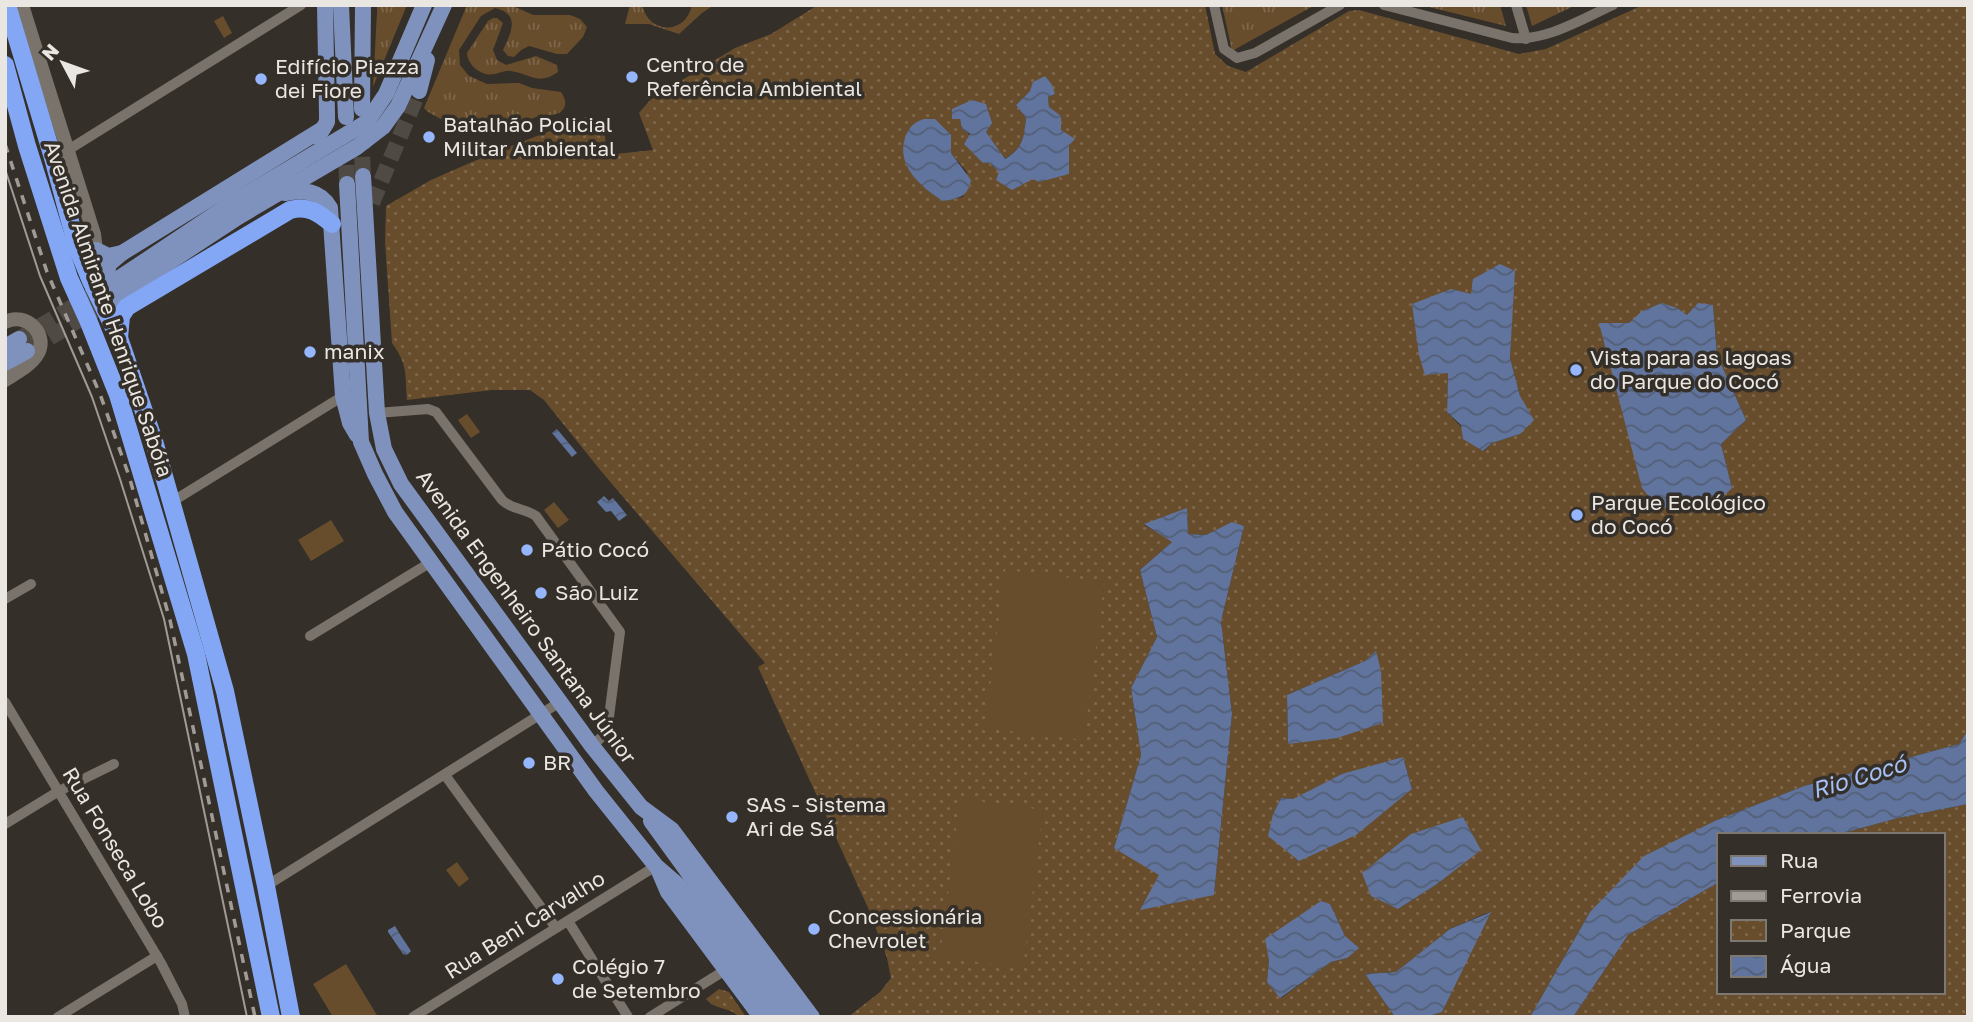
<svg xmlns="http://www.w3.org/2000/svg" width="1973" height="1022" viewBox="0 0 1973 1022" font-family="'Golos Text',sans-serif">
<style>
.grass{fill:url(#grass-tufts)}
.park{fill:url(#park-dots);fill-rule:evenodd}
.pitch{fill:#684d2d}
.water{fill:url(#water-waves)}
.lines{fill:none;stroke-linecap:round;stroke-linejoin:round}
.primary-tunnel{stroke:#4f4a44;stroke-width:16;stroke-dasharray:16 8;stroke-linecap:butt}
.street{stroke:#79736b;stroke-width:10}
.secondary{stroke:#79736b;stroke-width:14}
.primary{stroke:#7f92be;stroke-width:16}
.highway{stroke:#83a7f5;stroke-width:18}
.tram{stroke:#a09b96;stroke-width:2}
.rail{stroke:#a09b96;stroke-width:3.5;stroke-dasharray:9 9;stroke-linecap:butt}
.poi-dot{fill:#95b6fd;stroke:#342f28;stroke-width:2.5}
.labels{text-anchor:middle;stroke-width:7;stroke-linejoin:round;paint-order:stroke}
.poi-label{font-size:21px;fill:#eae6e2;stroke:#342f28;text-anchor:start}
.street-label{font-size:21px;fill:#eae6e2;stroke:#342f28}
.water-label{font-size:23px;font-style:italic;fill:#a6c0f5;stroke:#342f28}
</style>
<defs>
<pattern id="grass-tufts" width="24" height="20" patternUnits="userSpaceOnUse" patternTransform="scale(1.75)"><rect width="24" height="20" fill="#684d2d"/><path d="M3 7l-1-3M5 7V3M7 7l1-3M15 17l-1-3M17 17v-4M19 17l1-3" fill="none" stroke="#7e674b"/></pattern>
<pattern id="park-dots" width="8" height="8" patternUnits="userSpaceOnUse" patternTransform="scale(1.75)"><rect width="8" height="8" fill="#684d2d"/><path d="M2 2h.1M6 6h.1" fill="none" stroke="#7e674b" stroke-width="1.8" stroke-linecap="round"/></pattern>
<pattern id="water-waves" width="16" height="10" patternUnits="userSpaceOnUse" patternTransform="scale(1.75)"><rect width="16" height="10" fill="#60749e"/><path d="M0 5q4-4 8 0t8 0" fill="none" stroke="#545f76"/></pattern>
</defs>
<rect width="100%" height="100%" fill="#342f28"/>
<g class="grass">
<path d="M377,5H407L373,87L377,12Z"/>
<path d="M467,5H511L533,15H570L580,19L587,27L583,37L567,54H557L529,46L521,50L514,57L508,56L503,50C511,33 521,14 495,8L481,16L459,50L460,65L469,76L487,84L519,83L532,88L561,92C564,97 567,102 564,108C559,117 548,114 539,116C523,121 510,133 494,135C481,137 430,117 424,108Z"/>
<path d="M630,5H642C649,35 686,35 692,5H714L702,13L679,34L649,24H625Z"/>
<path d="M1222,5H1315L1232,51Z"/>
<path d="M1421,5H1500L1506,26Z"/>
<path d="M1526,5H1576L1532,26Z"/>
<path d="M493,18H497L503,23L493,50L497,60L506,65L536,56L557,65L558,72C538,86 531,74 511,71C504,70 501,73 495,74C482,77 468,66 467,53L488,21Z"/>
</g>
<g class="park">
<path d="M818,5H1205L1215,54L1228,66L1246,72L1349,11L1359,10L1519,54L1546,49L1643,5H1968V730L1959,744L1804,786L1717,820L1590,912L1530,1017H1426L1442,1012L1489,912L1450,929L1396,972L1365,974L1395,1017H848L880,992L891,978L887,958L869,910L758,667L765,663L601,471L544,400L530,390H492L407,400C405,374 408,365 392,343L385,242L386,206L431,180L488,155L586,117L605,136L606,155L653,150L639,113L651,99L735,48L771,34ZM1030,91L1055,94L1048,97L1049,107L1069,145V174C1045,177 1007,184 990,163C980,152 976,137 962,129L960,119L986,132L1004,159C1023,148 1024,139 1026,118L1016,105ZM951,153L967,172L963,197L942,201ZM1514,271L1510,358L1520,396V434L1492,443L1484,451L1447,412L1448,373L1472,294ZM1713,305L1717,355L1746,420L1721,444L1732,488L1619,394L1600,324L1629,323L1677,308L1687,315ZM1187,509L1188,534L1206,535L1232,523L1244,526L1221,621L1232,714L1214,895L1114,848L1141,755L1131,688L1157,637L1140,570L1173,541L1144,525ZM1365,661L1288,744L1287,695ZM1403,757L1412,788L1273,814L1281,798L1293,799ZM1463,817L1480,849L1437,884L1398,909ZM1330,904L1345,936L1347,958L1331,962L1281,998L1267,982L1269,960Z"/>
<path d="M1968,804V1017H1573L1628,935L1719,882V992H1943V835H1836L1898,818Z"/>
<path d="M719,989L729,992L746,1017H739C729,1006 716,1011 706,999Z"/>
</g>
<g class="pitch">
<path d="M223,16L232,33L224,38L214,21Z"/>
<path d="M467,414L480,432L471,438L458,420Z"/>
<path d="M554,502L569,520L558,528L544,510Z"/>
<path d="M331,520L344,541L311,561L298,540Z"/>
<path d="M1005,570L1104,582L1084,740L985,728Z"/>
<path d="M960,799L1043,810L1023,968L940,957Z"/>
<path d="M457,862L469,879L459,887L446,870Z"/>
<path d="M346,964L378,1017H333L313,984Z"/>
</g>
<g class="water">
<path d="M1045,76L1052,85L1055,94L1048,97L1049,107L1061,116V130L1075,139L1069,145V174L1039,182L1033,179L1012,190L996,180L999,172L990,163H983L964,144L970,134L962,129L960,119H952V109L972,100L986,104L992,123L986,132L1005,159C1023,148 1024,138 1026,118L1016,105L1030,91L1033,82Z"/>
<path d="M924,119H935L951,135V153L971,180C968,197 958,199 943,201C921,187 896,166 905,138C909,127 914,122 924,119Z"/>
<path d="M1500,264L1515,271L1510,358L1520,396L1534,420L1520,434L1492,443L1483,451L1463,439L1461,425L1447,412L1448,373L1425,375L1419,355L1412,304L1451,289L1471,294L1473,279Z"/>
<path d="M1662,303L1677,308L1687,315L1698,303L1713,305L1717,355L1746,420L1721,444L1732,488L1711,508H1658L1642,488L1599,323H1629L1642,311Z"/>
<path d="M557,429L577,453L572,457L552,433Z"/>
<path d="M604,496L609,501L613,498L627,515L619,521L611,511L606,512L597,502Z"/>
<path d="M1187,508L1188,534L1206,535L1232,522L1244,526L1221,621L1232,714L1214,895L1140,910L1159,875L1114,848L1141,755L1131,688L1157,637L1140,570L1172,542L1144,524Z"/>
<path d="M1376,651L1381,671L1383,723L1337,738L1288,744L1287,695L1365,661Z"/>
<path d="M1968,730V804L1898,818L1836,835H1719V882L1628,935L1573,1017H1530L1590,912L1644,856L1717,820L1804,786L1959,744Z"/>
<path d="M1403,757L1412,789L1356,835L1299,861L1268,836L1273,814L1281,798L1293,799L1342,774Z"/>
<path d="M1463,817L1481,850L1437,884L1398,909L1371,896L1362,873L1411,834Z"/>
<path d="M1321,901L1330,904L1345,936L1359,948L1347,958L1331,962L1280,998L1267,982L1269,960L1265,939Z"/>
<path d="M1491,912L1442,1012L1426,1017H1395L1365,974L1396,972L1450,929Z"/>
<path d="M395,926C400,935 406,943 411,951L407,955L403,954L388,932V930Z"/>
</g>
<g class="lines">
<g class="primary-tunnel">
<path d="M361,133L363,176"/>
<path d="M346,141L347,184"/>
<path d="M372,203L419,91"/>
<path d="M19,339L107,286"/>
<path d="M29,350L97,309"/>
</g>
<g class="street">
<path d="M1214,5L1224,49L1237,58L1255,53L1340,5"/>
<path d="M1384,5L1512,38C1547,41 1582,19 1613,5"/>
<path d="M1516,5L1526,39"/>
<path d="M68,150L301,5"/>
<path d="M377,413L428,409L436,412L502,500C512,510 525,508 536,516L620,632L607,732L592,746"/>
<path d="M170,503L343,396"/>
<path d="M5,599L31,584"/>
<path d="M310,636L431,562"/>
<path d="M5,702L161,963L182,1004L185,1017"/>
<path d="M445,775L556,928"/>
<path d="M5,824L59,791L114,764"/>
<path d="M266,886L560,702"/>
<path d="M568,921L628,1017"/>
<path d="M58,1017L157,956"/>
<path d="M413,1017L656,866"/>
<path d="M650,1017L727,969"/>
</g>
<g class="secondary">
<path d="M22,5L94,234L96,250L91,281"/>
<path d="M5,322C26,311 50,335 37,355C30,366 16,373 5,380"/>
</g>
<g class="primary">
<path d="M341,5L346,117"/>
<path d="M419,91L427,60"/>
<path d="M362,109L363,5"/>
<path d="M318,137L327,122V115L325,5"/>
<path d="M363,176L377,413L384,449L401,484L592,746L641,807L672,830L812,1017"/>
<path d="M347,184L361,442L375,474L395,512L596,791L656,866L678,885L776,1017"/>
<path d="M285,193C304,190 320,190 330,208L343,396L350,423L357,435"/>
<path d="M96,250L108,256L122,253"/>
<path d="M118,279L232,203L367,122L386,94L424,5"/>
<path d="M121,294L238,217L357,147L383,127L398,106L444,5"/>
<path d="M126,302H121C110,294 105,277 109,264L122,253L321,130"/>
<path d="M5,347L19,339"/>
<path d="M5,363L27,351"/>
<path d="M651,821L793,1017"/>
<path d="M659,871L668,892L761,1017"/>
</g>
<g class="highway">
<path d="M7,5L53,158L77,247L91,281L119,338L154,441L225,691L266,886L291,1017"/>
<path d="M5,65L27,146L69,278L88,320L118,395L196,654L271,1017"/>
<path d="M119,338L121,316L127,307L290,210C308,205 319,213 332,224"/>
</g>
<path class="tram" d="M5,169L40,276L92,397L120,479L164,619L247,1017"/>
<path class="rail" d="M5,144L47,272L100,394L129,476L170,620L255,1017"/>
</g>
<g class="poi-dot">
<circle cx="632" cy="77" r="7"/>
<circle cx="261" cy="79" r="7"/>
<circle cx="429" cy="137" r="7"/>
<circle cx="310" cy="352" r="7"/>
<circle cx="1576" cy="370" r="7"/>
<circle cx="1577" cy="515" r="7"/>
<circle cx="527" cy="550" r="7"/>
<circle cx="541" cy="593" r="7"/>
<circle cx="529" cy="763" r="7"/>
<circle cx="732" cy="817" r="7"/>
<circle cx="814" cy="929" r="7"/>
<circle cx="558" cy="979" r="7"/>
</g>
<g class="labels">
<g class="poi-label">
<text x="646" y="72">Centro de<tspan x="646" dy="24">Referência Ambiental</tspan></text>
<text x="275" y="74">Edifício Piazza<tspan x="275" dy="24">dei Fiore</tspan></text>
<text x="443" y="132">Batalhão Policial<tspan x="443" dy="24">Militar Ambiental</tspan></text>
<text x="324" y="359">manix</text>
<text x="1590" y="365">Vista para as lagoas<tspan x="1590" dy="24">do Parque do Cocó</tspan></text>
<text x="1591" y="510">Parque Ecológico<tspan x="1591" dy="24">do Cocó</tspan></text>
<text x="541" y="557">Pátio Cocó</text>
<text x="555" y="600">São Luiz</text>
<text x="543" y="770">BR</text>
<text x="746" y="812">SAS - Sistema<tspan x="746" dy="24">Ari de Sá</tspan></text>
<text x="828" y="924">Concessionária<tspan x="828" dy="24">Chevrolet</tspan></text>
<text x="572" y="974">Colégio 7<tspan x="572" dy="24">de Setembro</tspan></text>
</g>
<g class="street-label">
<text transform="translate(108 309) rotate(71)" y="7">Avenida Almirante Henrique Sabóia</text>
<text transform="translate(526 617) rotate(54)" y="7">Avenida Engenheiro Santana Júnior</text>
<text transform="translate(115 848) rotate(59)" y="7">Rua Fonseca Lobo</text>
<text transform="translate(525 925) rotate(-32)" y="7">Rua Beni Carvalho</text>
</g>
<g class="water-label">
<text transform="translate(1859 777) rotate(-17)" y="8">Rio Cocó</text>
</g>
</g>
<rect width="1973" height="1022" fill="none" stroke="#eae6e2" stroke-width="14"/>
<rect x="1717" y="833" width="228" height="161" fill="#342f28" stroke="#7d7872" stroke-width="2"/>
<rect x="1731" y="856" width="35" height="10" fill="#7f92be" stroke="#7d7872" stroke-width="2"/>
<text x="1780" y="868" font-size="21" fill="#eae6e2">Rua</text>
<rect x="1731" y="891" width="35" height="10" fill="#a09b96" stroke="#7d7872" stroke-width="2"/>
<text x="1780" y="903" font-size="21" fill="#eae6e2">Ferrovia</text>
<rect x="1731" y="920" width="35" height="21" fill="url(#park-dots)" stroke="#7d7872" stroke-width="2"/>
<text x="1780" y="938" font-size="21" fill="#eae6e2">Parque</text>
<rect x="1731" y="956" width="35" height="21" fill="url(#water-waves)" stroke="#7d7872" stroke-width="2"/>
<text x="1780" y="973" font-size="21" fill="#eae6e2">Água</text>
<g transform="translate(63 63) rotate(311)" stroke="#342f28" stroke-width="5" paint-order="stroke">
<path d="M0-5L12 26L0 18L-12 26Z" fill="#eae6e2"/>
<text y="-10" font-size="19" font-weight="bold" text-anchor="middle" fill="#eae6e2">N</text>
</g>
</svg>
